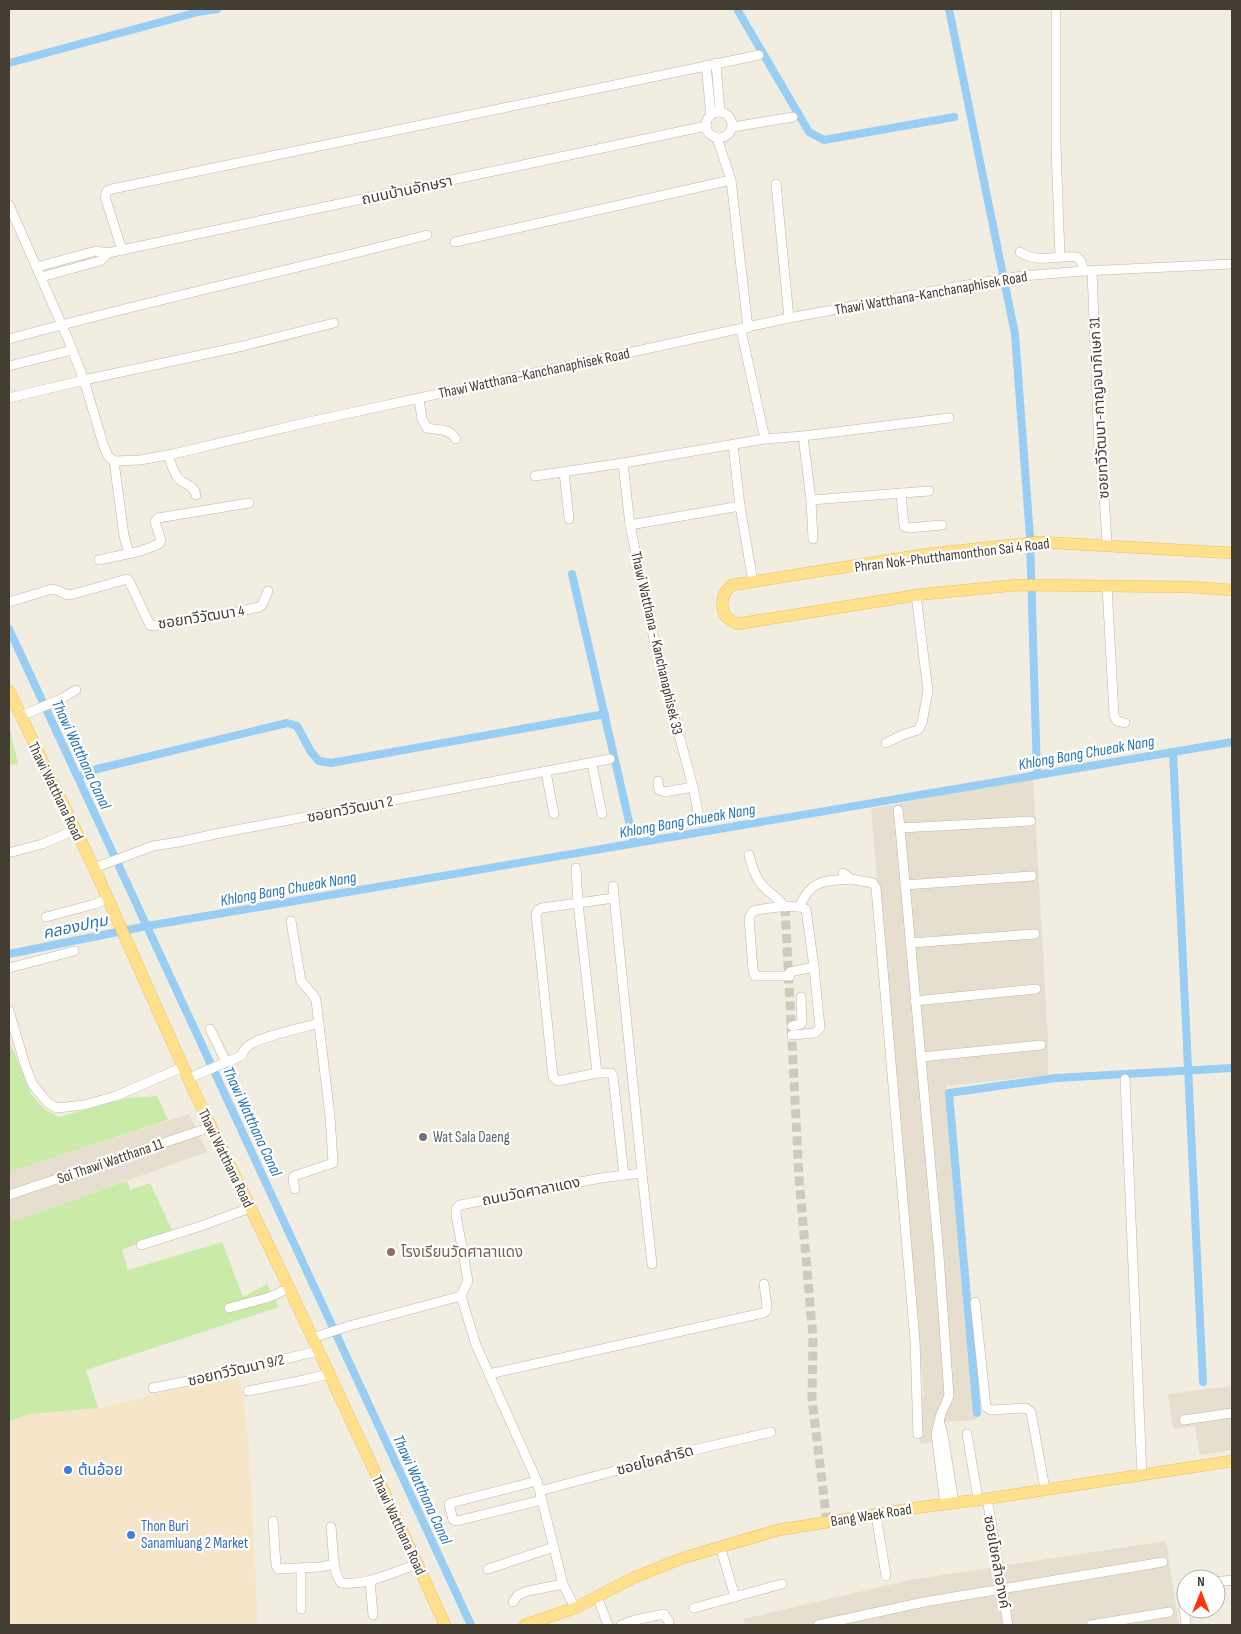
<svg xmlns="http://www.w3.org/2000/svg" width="1241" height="1634" viewBox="0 0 1241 1634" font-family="'Sofia Sans Condensed','Noto Sans Thai',sans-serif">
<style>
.residential{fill:#e6dfcf}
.commercial{fill:#f7e5ca}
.green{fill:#caeaa7}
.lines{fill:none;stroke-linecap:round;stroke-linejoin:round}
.canal{stroke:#98cdf4;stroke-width:8}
.minor-tunnel{stroke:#cfcabe;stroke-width:9;stroke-dasharray:9 4.5;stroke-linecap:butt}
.minor-casing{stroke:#beb5a4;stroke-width:10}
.major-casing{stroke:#ebc157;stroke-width:12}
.minor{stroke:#fff;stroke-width:9}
.major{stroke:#ffe18d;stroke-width:11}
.worship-dot{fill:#6b7280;stroke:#fff;stroke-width:2}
.education-dot{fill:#8d6e63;stroke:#fff;stroke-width:2}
.shop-dot{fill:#3f7fe0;stroke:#fff;stroke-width:2}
.labels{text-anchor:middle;stroke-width:4.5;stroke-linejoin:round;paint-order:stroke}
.street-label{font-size:15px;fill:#443d32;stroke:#fff}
.worship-label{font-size:15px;fill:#5b616d;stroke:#fff;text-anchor:start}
.education-label{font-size:15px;fill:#785e54;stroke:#fff;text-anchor:start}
.shop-label{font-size:15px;fill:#366cbe;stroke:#fff;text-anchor:start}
.water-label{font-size:16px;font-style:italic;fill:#2676b5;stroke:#fff}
</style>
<rect width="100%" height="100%" fill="#f2ede1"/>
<g class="residential">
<path d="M1033,777L1048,1041V1075L946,1086L976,1420L942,1422L945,1440L920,1444L917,1410L924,1395L900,1144L871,809Z"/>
<path d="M189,1114L207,1152L9,1223V1172Z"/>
<path d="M1232,1386V1450L1200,1455L1195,1426L1173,1429L1168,1394Z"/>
<path d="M1166,1541L1179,1625H745L744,1619L910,1580Z"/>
</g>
<path class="commercial" d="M240,1374L249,1446L258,1625H9V1421L30,1414L98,1408Z"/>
<g class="green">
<path d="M9,725L18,764L9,765Z"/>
<path d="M9,1040L31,1094L44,1109L59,1117L127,1098L157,1096L168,1120L9,1172Z"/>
<path d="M127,1181L130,1190L150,1183L172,1230L122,1250L128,1270L222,1242L243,1297L267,1284L279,1307L86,1370L98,1408L30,1414L9,1421V1223Z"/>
</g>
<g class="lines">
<g class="canal">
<path d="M737,9L809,132L824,140L954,117"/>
<path d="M949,9L1015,334L1030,537L1037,775"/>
<path d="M9,63L198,12L217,9"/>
<path d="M572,574L634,843"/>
<path d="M9,629L471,1625"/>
<path d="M1173,752L1203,1382"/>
<path d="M78,777L97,769L287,723L297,726L311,752L319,761L331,763L605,714"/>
<path d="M9,954L147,926L1232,742"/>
<path d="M977,1413L949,1093L1056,1078L1232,1068"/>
</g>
<path class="minor-tunnel" d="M785,907L799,1177L813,1338L812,1399L827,1522"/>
<defs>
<g id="minor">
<path d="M1056,9V146L1060,257"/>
<path d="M716,63L720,112"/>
<path d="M706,65L711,115"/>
<circle cx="719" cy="125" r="13"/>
<path d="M733,127L793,117"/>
<path d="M717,138L731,180L748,328"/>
<path d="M776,184L789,318"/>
<path d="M9,205L68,339L84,380L103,444L108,456L114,461L140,460L173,454L304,423L789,318L961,286L1022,276L1084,271L1232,264"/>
<path d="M455,242L731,180"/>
<path d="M122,250L105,197L107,191L112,189L759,55"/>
<path d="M1020,252C1037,264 1058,255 1077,257L1081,261L1084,271"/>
<path d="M37,267L96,251L108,253L122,250L706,126"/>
<path d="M1092,271L1099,448L1103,476L1107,545"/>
<path d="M41,277L100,261L108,253"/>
<path d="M741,330L765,439"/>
<path d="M9,339C147,301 288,271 427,235"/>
<path d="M9,366L72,350"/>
<path d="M9,398L84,380L243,346L334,323"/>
<path d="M419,399L422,419L427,428C441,431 447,427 456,439"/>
<path d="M803,436L811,500L813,539"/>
<path d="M733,445L740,506L753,582"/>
<path d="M168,455C171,462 173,472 178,478C185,486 194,484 196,495"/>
<path d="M114,461L124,536L129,553"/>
<path d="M623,463L630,525L657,653L693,787L700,822"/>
<path d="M564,472L569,519"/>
<path d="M535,476L623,463L765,439L803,436L949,418"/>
<path d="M901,493L904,526L908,528L942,525"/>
<path d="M811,500L929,491"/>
<path d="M630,525L740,506"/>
<path d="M99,560L141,551L159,544L161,540L155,522L158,518L249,503"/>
<path d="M1107,586L1114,715L1117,721L1125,723"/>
<path d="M9,602L52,589C59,589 63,595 70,595L127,579L129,581L150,625L152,626L237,612L259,607L262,605L268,591"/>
<path d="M21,716L61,699L76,690"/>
<path d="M886,743L902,735L918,730L922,723L928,691L916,595"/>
<path d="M592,764L602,814"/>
<path d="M546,772L554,814"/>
<path d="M658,781L659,790L665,792L693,787"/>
<path d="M898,810L900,828"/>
<path d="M12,852L42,844L75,830"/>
<path d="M749,855C752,865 754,876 762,885C769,893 779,898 785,907"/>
<path d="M94,868L153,846L179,842L220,833L610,759"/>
<path d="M843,873L851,879L873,883L876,888L915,1341L918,1434"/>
<path d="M905,885L1032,876"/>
<path d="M613,886L642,1173L624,1175"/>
<path d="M799,907C812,879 823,881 851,879"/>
<path d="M46,917L95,904L107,899"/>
<path d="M291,921L301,981L313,995L316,1000L330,1116L333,1163L294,1176L293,1180L295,1189"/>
<path d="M910,943L1035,934"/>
<path d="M9,968L74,951"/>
<path d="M790,972L814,967L806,909C795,904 765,908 753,911L749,918L753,970L755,976H790"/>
<path d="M915,1001L1036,989"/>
<path d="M9,1011L26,1068L33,1085L48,1103L57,1108L84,1105L116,1096L183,1067"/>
<path d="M792,1026L801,1024L802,1022L801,997"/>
<path d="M210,1029L226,1062"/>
<path d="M792,1035L815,1033L820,1028L814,967"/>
<path d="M921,1057L1041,1045"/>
<path d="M597,1073L578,903L614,898"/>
<path d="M189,1078L241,1056C243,1054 243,1051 245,1049C252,1038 305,1027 319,1023"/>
<path d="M1125,1079L1142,1475"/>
<path d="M642,1173L652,1264"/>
<path d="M9,1195L211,1127"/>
<path d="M141,1245L201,1226L250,1208"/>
<path d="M975,1302L986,1407L991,1410L1026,1408L1031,1412L1045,1489"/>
<path d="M229,1308L270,1297L289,1288"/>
<path d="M312,1338L349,1326L461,1296"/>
<path d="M489,1374L763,1313L766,1311L767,1306L764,1284"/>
<path d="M153,1388L213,1376L318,1351"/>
<path d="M248,1391L304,1380L329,1374"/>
<path d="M1184,1420L1232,1413"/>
<path d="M939,1421L943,1434L954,1503"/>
<path d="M967,1434L978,1499"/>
<path d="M537,1481L451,1503L449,1504L453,1520L457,1521L542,1500"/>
<path d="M540,1491L681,1453L771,1432"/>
<path d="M987,1498L1008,1625"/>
<path d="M945,1504L936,1434L941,1414L949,1396L939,1256L900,828L1031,821"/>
<path d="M876,1515L886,1576"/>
<path d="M273,1521L276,1565L278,1569L320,1567L335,1564"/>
<path d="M331,1527C333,1542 332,1572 341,1583C366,1586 394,1572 417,1564"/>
<path d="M720,1546L735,1597"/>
<path d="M488,1569L554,1547"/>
<path d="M370,1580L373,1615"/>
<path d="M1216,1582L1232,1580"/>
<path d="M597,1596L608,1625"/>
<path d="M513,1602L518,1595L528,1591L563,1584"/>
<path d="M575,1608L563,1584L537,1481L476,1345L461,1296L468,1281L456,1215V1209L460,1205L601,1178L624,1175L613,1076L611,1073H597L558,1081L553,1077L536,914L538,910L542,908L578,903L576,868"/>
<path d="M694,1608L782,1584"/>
<path d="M301,1609V1569"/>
<path d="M621,1625L635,1620L664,1614L669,1622"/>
<path d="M818,1625L924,1602L1163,1562"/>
<path d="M1091,1625L1169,1612"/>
<path d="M1186,1625L1182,1590L1184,1586L1186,1585"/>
</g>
<g id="major">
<path d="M1232,553L1039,542L927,554L732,585C721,594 720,606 726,617L737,624L924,594L1019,585L1190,587L1232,590"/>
<path d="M9,691L94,868L194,1091L292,1294L395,1515L445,1625"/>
<path d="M525,1625L575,1608L635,1577L683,1558L778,1530L922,1507L992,1498L1232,1461"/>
</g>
</defs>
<use href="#minor" class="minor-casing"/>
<use href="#major" class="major-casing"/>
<use href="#minor" class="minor"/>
<use href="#major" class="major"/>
</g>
<circle class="worship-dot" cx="423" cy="1137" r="5"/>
<circle class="education-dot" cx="391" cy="1252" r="5"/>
<g class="shop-dot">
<circle cx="68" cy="1470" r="5"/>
<circle cx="131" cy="1535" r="5"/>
</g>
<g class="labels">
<g class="street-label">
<text transform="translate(407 190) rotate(-12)" y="5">ถนนบ้านอักษรา</text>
<text transform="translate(931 293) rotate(-10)" y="5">Thawi Watthana-Kanchanaphisek Road</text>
<text transform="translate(534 373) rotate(-12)" y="5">Thawi Watthana-Kanchanaphisek Road</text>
<text transform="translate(1099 408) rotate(-93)" y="5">ซอยทวีวัฒนา-กาญจนาภิเษก 31</text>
<text transform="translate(952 555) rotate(-7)" y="5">Phran Nok-Phutthamonthon Sai 4 Road</text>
<text transform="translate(201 617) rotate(-9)" y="5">ซอยทวีวัฒนา 4</text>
<text transform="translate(657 643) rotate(77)" y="5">Thawi Watthana - Kanchanaphisek 33</text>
<text transform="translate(56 791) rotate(64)" y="5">Thawi Watthana Road</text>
<text transform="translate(350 809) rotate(-11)" y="5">ซอยทวีวัฒนา 2</text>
<text transform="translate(226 1158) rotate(64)" y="5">Thawi Watthana Road</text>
<text transform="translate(110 1161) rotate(-19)" y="5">Soi Thawi Watthana 11</text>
<text transform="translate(531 1191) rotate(-11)" y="5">ถนนวัดศาลาแดง</text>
<text transform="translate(236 1370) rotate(-13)" y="5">ซอยทวีวัฒนา 9/2</text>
<text transform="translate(655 1460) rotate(-15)" y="5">ซอยโชคสำริด</text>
<text transform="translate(871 1515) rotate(-9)" y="5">Bang Waek Road</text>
<text transform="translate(399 1525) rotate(65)" y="5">Thawi Watthana Road</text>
<text transform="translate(997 1562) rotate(80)" y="5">ซอยโชคสำอางค์</text>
</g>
<g class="worship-label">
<text x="433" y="1142">Wat Sala Daeng</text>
</g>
<g class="education-label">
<text x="401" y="1257">โรงเรียนวัดศาลาแดง</text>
</g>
<g class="shop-label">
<text x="78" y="1475">ต้นอ้อย</text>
<text x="141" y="1531">Thon Buri<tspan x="141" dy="17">Sanamluang 2 Market</tspan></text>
</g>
<g class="water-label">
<text transform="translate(1086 752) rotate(-10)" y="6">Khlong Bang Chueak Nang</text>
<text transform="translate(82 754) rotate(65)" y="6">Thawi Watthana Canal</text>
<text transform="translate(687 820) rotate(-10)" y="6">Khlong Bang Chueak Nang</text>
<text transform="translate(288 888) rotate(-10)" y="6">Khlong Bang Chueak Nang</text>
<text transform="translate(75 926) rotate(-12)" y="6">คลองปทุม</text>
<text transform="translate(253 1121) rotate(65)" y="6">Thawi Watthana Canal</text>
<text transform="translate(423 1489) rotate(65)" y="6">Thawi Watthana Canal</text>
</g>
</g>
<rect width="1241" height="1634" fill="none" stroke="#443d32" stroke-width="20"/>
<g transform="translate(1201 1594)"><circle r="24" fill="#ffffff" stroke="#b4b1ad"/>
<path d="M0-4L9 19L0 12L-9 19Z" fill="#ff350b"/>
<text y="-8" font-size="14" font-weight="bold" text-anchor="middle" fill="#443d32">N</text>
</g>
</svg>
